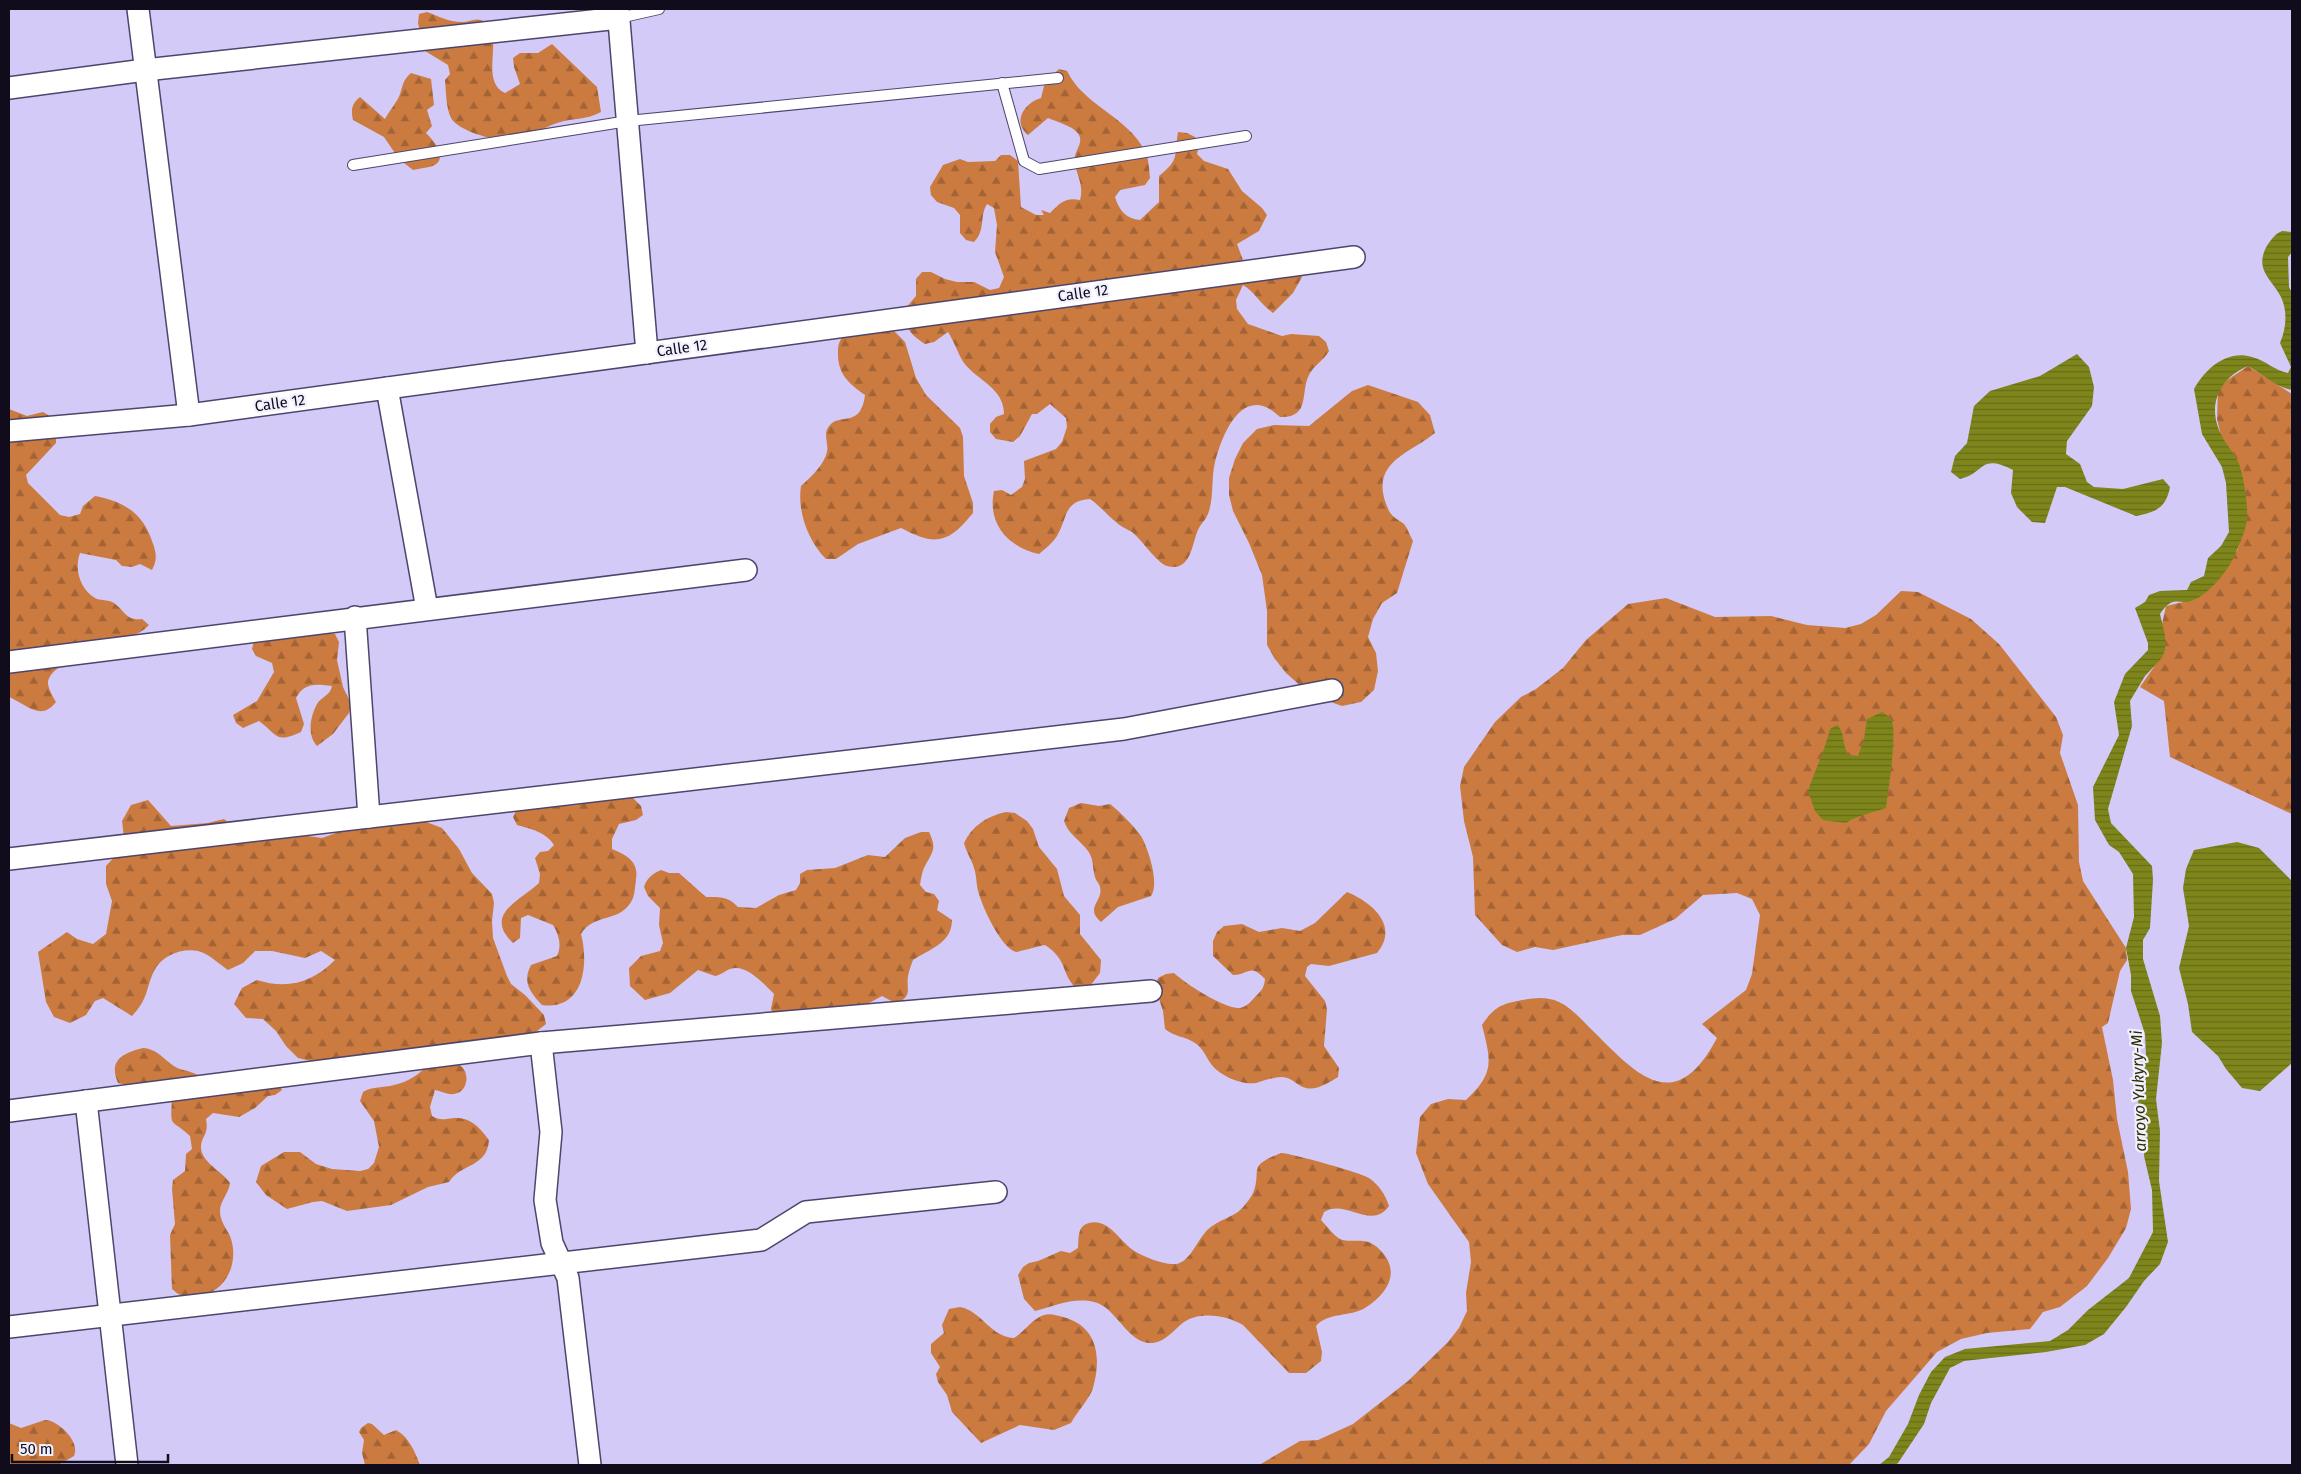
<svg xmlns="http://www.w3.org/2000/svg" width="2301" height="1474" viewBox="0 0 2301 1474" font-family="'Fira Sans',sans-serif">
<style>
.forest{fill:url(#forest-firs)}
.water{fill:url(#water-rules)}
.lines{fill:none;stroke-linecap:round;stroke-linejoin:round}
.lane-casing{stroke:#4e456c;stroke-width:12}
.street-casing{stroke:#4e456c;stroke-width:24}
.lane{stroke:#fff;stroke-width:10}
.street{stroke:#fff;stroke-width:21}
.labels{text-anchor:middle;stroke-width:4.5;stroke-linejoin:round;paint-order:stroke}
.street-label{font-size:15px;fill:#100c1b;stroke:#f2f0fe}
.water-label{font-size:16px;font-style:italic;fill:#2a2d02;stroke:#f2f0fe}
</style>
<defs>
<pattern id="forest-firs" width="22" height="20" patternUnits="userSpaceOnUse" patternTransform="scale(1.25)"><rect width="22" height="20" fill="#cb7b40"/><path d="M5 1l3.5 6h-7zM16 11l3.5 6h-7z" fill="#a36335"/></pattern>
<pattern id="water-rules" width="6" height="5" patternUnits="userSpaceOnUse" patternTransform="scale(1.25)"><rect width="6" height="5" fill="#7e861b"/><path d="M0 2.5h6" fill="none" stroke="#666c17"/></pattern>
</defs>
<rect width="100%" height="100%" fill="#d3caf8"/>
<g class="forest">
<path d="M427,12C438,16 449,22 461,22C469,23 478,15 486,23C504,39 479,81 505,93L520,84L514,67L513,58L520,53H538L552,44L597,87L601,112C587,120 571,118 557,123C544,127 531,137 518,140C502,143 460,133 451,118C446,108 446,91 445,80L450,74L448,65L425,51L418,23L419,14Z"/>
<path d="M1059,69L1067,71C1084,106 1127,116 1145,151C1149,159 1149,169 1150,178L1145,185L1120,190L1115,197C1119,210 1126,219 1140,220L1159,202V176C1180,159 1174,157 1178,132L1187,133L1195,137L1199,145L1197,154L1204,161L1228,169L1242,191L1262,208L1267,215L1259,231L1237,244L1243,260L1251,265L1299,268L1302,277L1293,293L1273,313C1261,305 1255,292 1243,285L1236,300L1237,309L1248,324L1282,336L1291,334L1319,336L1326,342L1329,351C1324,360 1314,365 1309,375C1300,392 1311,418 1280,417C1244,382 1223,431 1215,462C1211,478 1214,495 1209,511C1207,519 1201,523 1198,530C1192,543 1191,573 1167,566C1157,563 1142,540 1132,532C1127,529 1121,527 1116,522C1107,515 1100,506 1090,499C1064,501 1068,516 1058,534C1054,542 1046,548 1039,554C1008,547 987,524 994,491L1002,490L1011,495L1022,487L1025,479L1024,461L1056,449L1062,442L1067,427L1066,418L1050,404L1037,414H1032L1020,436L1013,442L996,439L990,432V424L996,417L1004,414C1004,388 978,381 964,363C958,354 954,341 948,332L934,342L925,344C908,333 906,328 905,309L916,296V279L922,272H931L945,279L957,282H974L990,290L999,288L1004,277L995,252L997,225L994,208L987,204C979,217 986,230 974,242L966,240L960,233V215L954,208L937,202L931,195L930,187L943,165L960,159L968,162L995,161L1001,155H1010L1018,161L1021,207L1036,215H1044L1041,210L1050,213C1060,203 1065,197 1080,200C1085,182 1073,171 1075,157C1076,149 1083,143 1079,135C1074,126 1057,122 1048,118L1028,135C1012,122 1024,103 1041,98L1045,82Z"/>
<path d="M411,73L431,79L434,105L427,110L432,126L426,133C435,142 451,162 429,167C424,168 418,169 413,170L399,159L384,137L353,120C351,110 351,104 360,97L385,119C388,113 399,99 400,94C403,85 403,80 411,73Z"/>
<path d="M888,325L905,342L916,378L926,395L960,428L963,437L964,476L973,503V513C948,544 935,546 901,528L858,544L836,559H826C808,541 797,511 801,486C811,477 824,465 827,452C829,443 822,433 830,425C841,413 861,428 865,395C848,383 837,373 838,351C838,344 840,338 846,335C856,328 876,327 888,325Z"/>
<path d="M2248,366L2292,394V814L2170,757L2164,701L2140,687L2165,651L2162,624L2166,606L2196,599L2237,551L2247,517L2236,460L2221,436L2217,419L2218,391L2226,381Z"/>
<path d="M1368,385L1418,402L1430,415L1435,433C1406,456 1367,463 1389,511C1392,517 1399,520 1404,524C1408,529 1410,536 1413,541L1397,593L1382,603L1373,619L1368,637L1376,653L1378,671L1374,690L1361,702L1342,706L1311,695L1286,673L1275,659L1267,645V611L1262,575L1249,543L1233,511L1229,495V478L1235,459L1243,443L1257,429L1274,425L1309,426L1352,391Z"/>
<path d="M9,409L27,416L43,412C58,419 56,429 56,443L26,475L28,483L60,515L69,517L80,514L83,506L95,496C123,501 143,513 152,541C156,552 158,559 152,570L140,564L132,567L122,566L116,560L80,553C74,569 80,589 95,598C100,601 108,599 114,603C125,611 126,621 142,619L149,625C132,645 47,657 48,684C49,690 53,697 56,702C41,722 26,704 9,697V672L11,673L16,667L9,655Z"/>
<path d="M1901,591L1918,592L1971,619L1999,644L2056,717L2063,735L2060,753L2078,805L2079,862L2083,881L2126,948L2127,960L2120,971L2108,1023L2102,1027L2113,1080L2117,1119L2128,1172L2131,1209L2126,1228L2108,1258L2087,1286L2060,1307L2043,1312L2030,1329L1987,1333L1961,1339L1937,1352L1886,1411L1869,1444L1849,1465H1259L1300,1441L1318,1440L1353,1424L1408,1381L1448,1342L1459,1328L1467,1311L1466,1293L1471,1262L1469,1242L1428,1184L1416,1153L1420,1117L1431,1104L1448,1099L1466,1100C1495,1073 1491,1061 1482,1025C1494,1007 1501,1004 1522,1000C1535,998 1546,996 1559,1002C1570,1007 1579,1017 1588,1026C1634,1071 1673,1121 1717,1038L1702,1024L1746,990L1752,974L1760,915L1752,899L1737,893L1703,895L1675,919L1640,935H1622L1553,950L1535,947L1517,952L1502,945L1475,915L1473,857L1464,821L1460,786L1464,767L1495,722L1521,697L1536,689L1563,668L1586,640L1628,604L1666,598L1715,617L1771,616L1807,625L1845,628L1861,624L1876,615Z"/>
<path d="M315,631L335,634L339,642L337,660L343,687L351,704L349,713L333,734L317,746C307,735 310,717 317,704C322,696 330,696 332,686C317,684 304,682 296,698L304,724L301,732C275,744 278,735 259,721L243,728L236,723L233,715L257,701L274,672L272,663L256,656L252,649L254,641Z"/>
<path d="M628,793L641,806L643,815L636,820L619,824L612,839V849C626,855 639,861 636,879C635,886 635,892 633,898C622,924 594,912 581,934C589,964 584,1011 542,1005C530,992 522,982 531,965L557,956C562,945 559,935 553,925L528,915L521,918L520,938L513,943C483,914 520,901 539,883L540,874L535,858L540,852L548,851L554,845C546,832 531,829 517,825L513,817L517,809L578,805L586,800Z"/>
<path d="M148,800L171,826L208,823L224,819L236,829L260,840L278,839L294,834L322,838L364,823L416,818L442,828L459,849L472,873L492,894L494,903L492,921L493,938L507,976L511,984L525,995L544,1015L546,1024L532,1035L315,1062L298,1058L286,1046L276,1031L263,1019L246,1018L234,1004L242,988L257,980C288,990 313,982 335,960L321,951L305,958L272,951H255L243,963L228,970C219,964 208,953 198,951C182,948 162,955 154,971C145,990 149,998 132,1016L103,998L95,1001L86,1015L70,1023L54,1017L46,1002L38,952L67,932L77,939L93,944L106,934L112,901L106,884V866L118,853L124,837L122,821L131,805Z"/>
<path d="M1081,803L1099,806L1110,804C1118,810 1135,827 1141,836C1148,848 1160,884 1151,896L1118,907L1101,922C1084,907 1104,901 1100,887C1099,883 1096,881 1095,877C1092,867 1094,859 1088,851C1080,840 1068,834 1064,821L1069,808Z"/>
<path d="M1006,812L1015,813L1027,821L1033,829L1039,847L1057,869L1064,896L1080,915V934L1101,960L1100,973L1090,986L1075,987C1061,973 1068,960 1045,945C1039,946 1018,952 1016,952C1001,948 983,908 979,894C976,886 977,877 974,868C972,860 966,852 964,843C972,826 987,816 1006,812Z"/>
<path d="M921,832H929C937,849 933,851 925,866C922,871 921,879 920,885L926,892L934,894L939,901L937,910L952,920C952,943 930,949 913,960C911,965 909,971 908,976C906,991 913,994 897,1004L882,996L858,1009L774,1016L771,1009L774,994C764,984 746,963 730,969C725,971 721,975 715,976L698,970L670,993L645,1000L630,986L629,968L641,956L660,951L663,943L659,925L660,908L648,896L644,887C647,878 652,874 661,870L669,873H679L706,897C719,897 728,896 738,907L756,908L779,895L796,890L800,883V874L807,870L835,868L868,855L885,857L905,838Z"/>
<path d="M1347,892C1371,902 1400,925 1377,953L1329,966L1311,964L1307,967L1305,976L1325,1001L1327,1009L1324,1046L1339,1068L1338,1077C1330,1082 1316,1091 1306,1088C1297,1086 1292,1077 1282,1077C1273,1077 1264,1081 1256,1083C1241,1085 1220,1076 1211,1064C1206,1057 1203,1048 1195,1043C1185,1036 1174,1037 1165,1029L1163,1011L1155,987L1158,978L1166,974L1174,973C1186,984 1224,1009 1240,1008C1247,1007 1252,1000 1256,996C1262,990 1264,988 1265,979C1250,963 1250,974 1233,975L1213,956V941L1217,932L1224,926L1242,924L1259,932L1282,928L1300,931L1315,923Z"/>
<path d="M143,1048C160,1049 166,1064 180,1069C189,1072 195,1072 202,1078L278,1083L282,1090L275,1095L268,1096L255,1108L239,1117L213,1113L206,1119C209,1135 202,1135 201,1146C200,1162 222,1171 230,1183C229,1193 220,1201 220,1211C220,1221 226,1228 230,1236C239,1259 229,1288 204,1295C191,1299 183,1299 172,1289L170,1235L175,1224L172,1189L173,1180L185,1171L186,1154L192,1149L190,1136C171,1118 170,1130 172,1099L145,1085H127L118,1083C108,1060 123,1053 143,1048Z"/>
<path d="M431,1062C439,1062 448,1061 455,1063C471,1067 470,1092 454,1094C448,1095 441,1091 435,1090L430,1107L432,1116C440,1121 445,1119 454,1118C471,1117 480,1128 489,1140C487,1168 461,1163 449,1182L428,1187L391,1205L347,1211L322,1201L313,1202L287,1209L266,1195L256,1182L261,1166L284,1152H300L316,1164L332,1169L360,1171L368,1169L374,1163L379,1147L374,1121L360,1101L363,1092C373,1086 383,1088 394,1085C409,1082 421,1073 431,1062Z"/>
<path d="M1281,1153C1290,1153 1362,1173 1369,1178C1379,1185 1385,1194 1389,1206C1372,1231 1345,1198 1324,1212L1321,1220C1327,1226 1333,1235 1340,1239C1351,1244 1364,1236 1377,1247C1402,1269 1390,1292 1365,1308C1350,1317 1328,1312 1316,1326L1322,1352L1321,1361L1306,1373H1289L1243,1325C1227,1315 1200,1311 1184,1322C1175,1329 1165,1342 1153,1343C1127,1345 1117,1307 1094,1302C1074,1297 1054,1306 1035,1311L1024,1299L1018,1275L1023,1267L1029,1263L1038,1261L1061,1251L1070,1253L1078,1248C1079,1238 1077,1226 1089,1223C1110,1218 1120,1243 1136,1252C1145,1257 1162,1264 1172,1264C1188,1266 1196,1243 1204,1234C1215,1219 1234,1219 1244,1206C1250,1199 1255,1192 1256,1182C1257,1178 1256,1171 1258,1167C1262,1160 1274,1156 1281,1153Z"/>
<path d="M960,1307C982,1311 990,1337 1014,1338C1024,1332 1033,1318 1044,1315C1050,1313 1056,1315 1063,1317C1097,1326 1102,1356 1093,1388C1090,1398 1077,1412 1071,1423L1054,1430L1020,1425L981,1443L952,1412L947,1395L938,1382L936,1374L940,1367L931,1353V1344L944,1333L942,1325L949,1309Z"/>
<path d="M45,1420C58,1420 81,1442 74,1456L58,1465H9V1423L21,1428Z"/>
<path d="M368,1423L372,1424L384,1435L396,1430C409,1437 415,1452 420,1465H365L362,1453L364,1440L359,1432L361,1428Z"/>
</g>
<g class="water">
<path d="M2282,231L2292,232V252L2288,257L2289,287L2292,293V390C2275,387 2263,374 2248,366C2217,379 2206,409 2223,438C2228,447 2238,458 2240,467C2244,479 2248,505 2247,517C2247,527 2241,540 2237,550C2231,567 2213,590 2196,599C2179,608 2175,592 2160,614L2165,635V651L2161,659L2145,676L2130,701L2132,726L2108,809L2111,823L2152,866L2153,880L2150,928L2143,940V959L2160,1016L2162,1043L2156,1099L2160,1131L2159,1181L2168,1242L2160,1264L2144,1281L2126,1307L2104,1334L2085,1345L2046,1352L1964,1361L1950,1368L1931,1403L1924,1424L1898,1463L1895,1465H1879L1889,1457L1908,1424L1919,1395L1931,1372L1945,1357L1965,1349L2050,1341L2068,1330L2088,1310L2129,1278L2153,1232L2152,1190L2144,1156L2146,1129L2139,1115L2138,1097L2141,1074L2146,1056L2145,1034L2131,991V975L2126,948L2134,917L2133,874L2119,852L2109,845L2095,820L2093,787L2119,735L2114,702L2125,674L2148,650V643L2135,608L2145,602L2149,595L2160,591L2187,590L2191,582L2204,576L2208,558L2221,546L2229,532L2226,483L2222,467L2202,434L2194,389C2205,369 2227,349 2252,357C2265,360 2275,371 2288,373L2291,367L2280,343C2286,329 2288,312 2281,297C2271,278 2253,269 2268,244C2272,239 2275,234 2282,231Z"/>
<path d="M2077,354L2089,367L2094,387L2092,406L2067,441L2066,454L2080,464L2087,482L2094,487L2123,489L2163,479L2170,487C2166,508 2156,512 2136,516L2065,487H2057L2045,523L2032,522L2017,507L2011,493L2013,470C1979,453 1986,473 1960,479L1951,472L1955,456L1967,443L1974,406L1990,391L2040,376Z"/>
<path d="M1882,712C1885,714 1889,716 1891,719C1898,730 1888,792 1886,808C1872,813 1858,815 1846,823L1823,820L1815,811L1808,791C1815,770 1825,750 1830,729L1837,725C1846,733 1841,745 1849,755L1858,756L1864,739L1867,719Z"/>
<path d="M2237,842L2259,848L2292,881V1063L2260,1091L2242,1088L2226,1069L2218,1056L2192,1032L2188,1004L2179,968L2189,926L2183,888L2186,869L2194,850Z"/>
</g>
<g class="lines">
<defs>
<g id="lane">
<path d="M619,18L659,9"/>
<path d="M1002,83L1024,161L1039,169L1246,136"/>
<path d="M353,165L628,121L1058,78"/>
</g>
<g id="street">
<path d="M138,9L189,415"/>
<path d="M618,9L647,353"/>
<path d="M9,88L145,70L619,18"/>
<path d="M387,388L427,609"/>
<path d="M9,431L189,415L1354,257"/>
<path d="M355,617L369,817"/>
<path d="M9,662L746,570"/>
<path d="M9,859L1124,729L1332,690"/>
<path d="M541,1043L551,1132L545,1200L552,1243L568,1278L590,1465"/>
<path d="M86,1101L127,1465"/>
<path d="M9,1111L541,1043L1151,991"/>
<path d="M9,1327L761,1240L806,1212L996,1192"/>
</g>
</defs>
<use href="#lane" class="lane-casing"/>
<use href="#street" class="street-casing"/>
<use href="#lane" class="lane"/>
<use href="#street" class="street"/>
</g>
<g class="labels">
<g class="street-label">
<text transform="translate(1083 293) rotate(-8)" y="5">Calle 12</text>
<text transform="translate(682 348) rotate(-8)" y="5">Calle 12</text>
<text transform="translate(280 403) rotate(-8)" y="5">Calle 12</text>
</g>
<g class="water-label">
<text transform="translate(2138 1091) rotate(-92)" y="6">arroyo Yukyry-Mi</text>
</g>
</g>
<rect width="2301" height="1474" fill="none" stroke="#100c1b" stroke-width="20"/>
<path d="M12 1454v8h156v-8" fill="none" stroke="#100c1b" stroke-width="2.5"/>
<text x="20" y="1454" font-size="15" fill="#100c1b" stroke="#f2f0fe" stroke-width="4" paint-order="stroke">50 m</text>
</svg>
